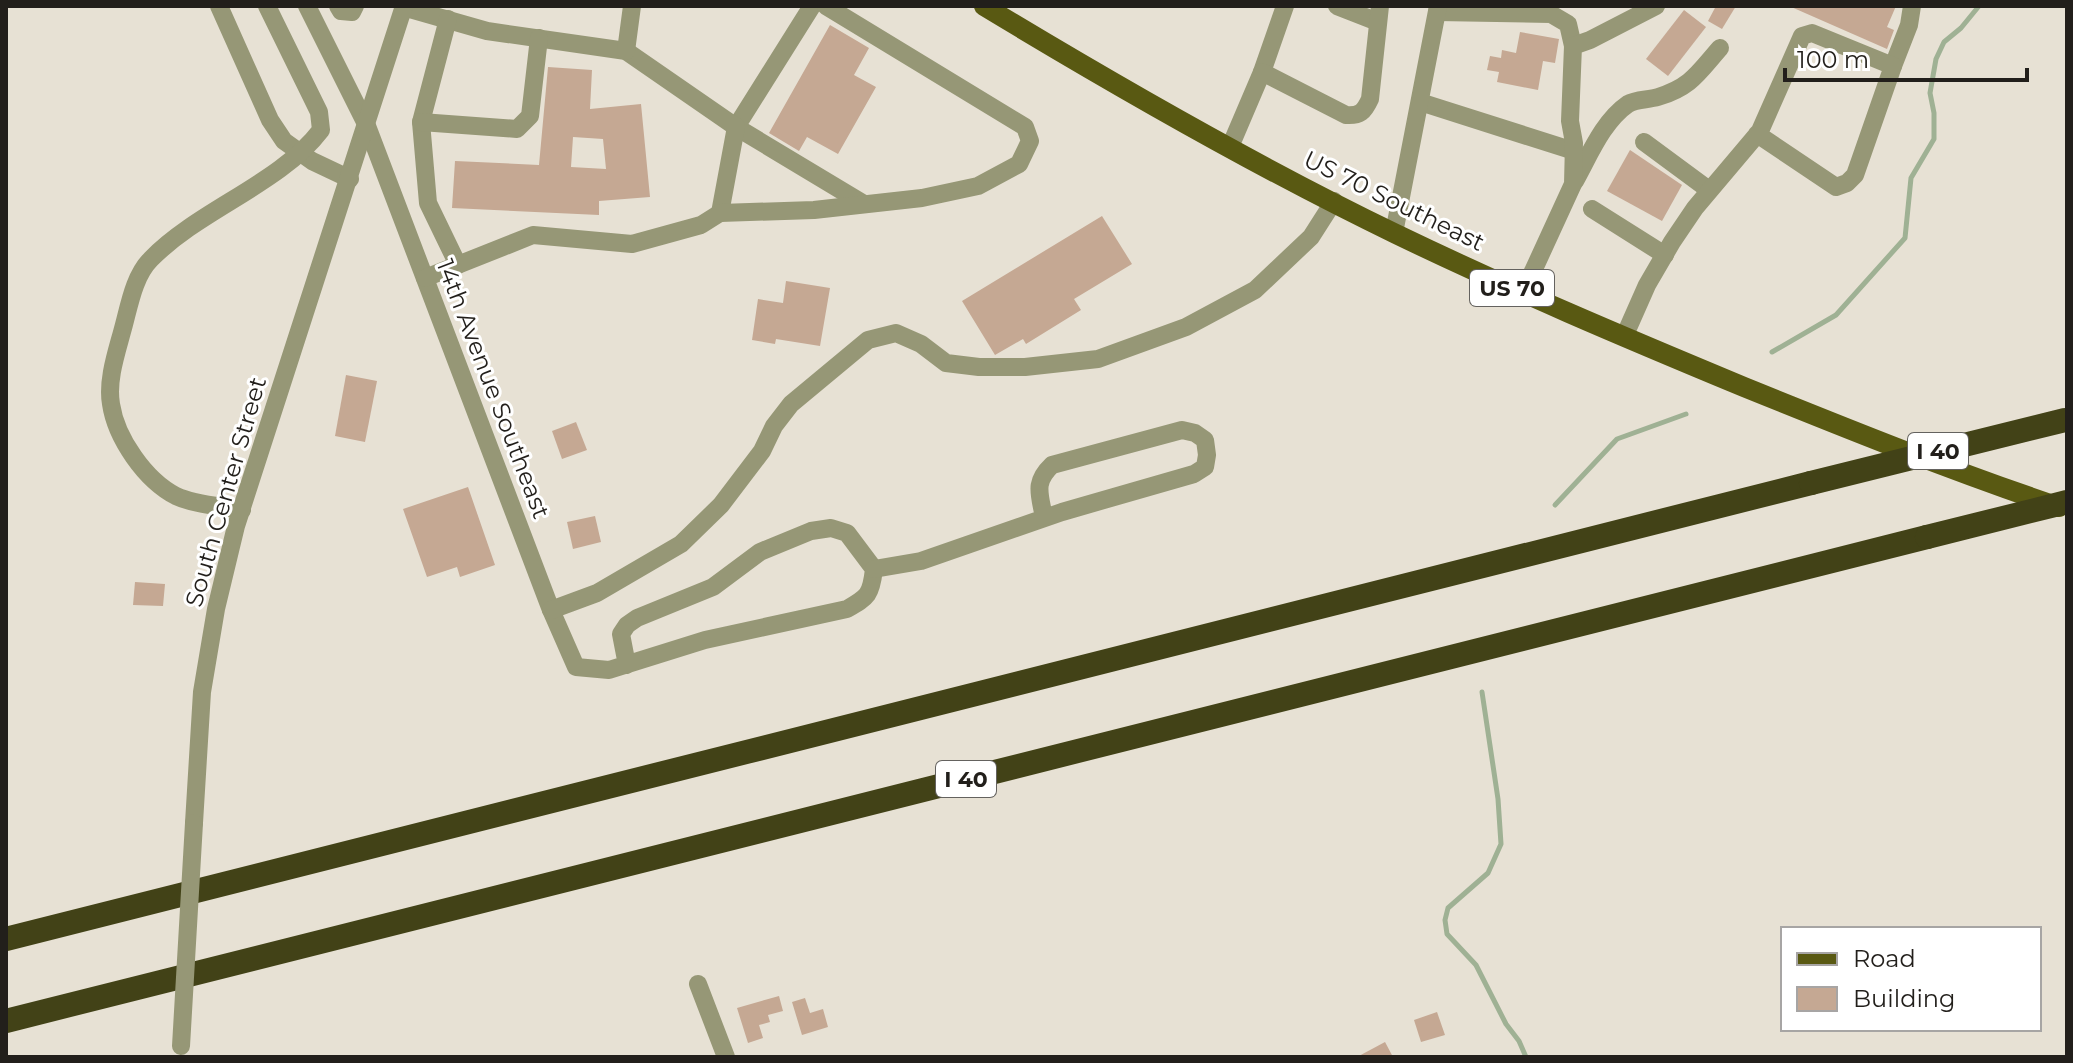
<svg xmlns="http://www.w3.org/2000/svg" width="2073" height="1063" viewBox="0 0 2073 1063" font-family="Montserrat,sans-serif">
<style>
.lines{fill:none;stroke-linecap:round;stroke-linejoin:round}
.stream{stroke:#9fb194;stroke-width:5}
.building{fill:#c5a893;fill-rule:evenodd}
.minor{stroke:#969776;stroke-width:18}
.major{stroke:#595912;stroke-width:20}
.highway{stroke:#424217;stroke-width:24}
.minor-bridge{stroke:#969776;stroke-width:18}
.highway-bridge{stroke:#424217;stroke-width:24}
.labels{text-anchor:middle;stroke-width:6;stroke-linejoin:round;paint-order:stroke}
.shield{fill:#fff;stroke:#64625f;stroke-width:2}
.shield-label{font-size:22px;font-weight:bold;fill:#221f1b}
.street-label{font-size:24px;fill:#221f1b;stroke:#fff}
</style>
<rect width="100%" height="100%" fill="#e7e1d4"/>
<g class="lines">
<g class="stream">
<path d="M1772,352L1836,315L1905,238L1911,178L1934,139V113L1930,93L1936,59L1944,42L1961,28L1979,6"/>
<path d="M1555,505L1617,439L1686,414"/>
<path d="M1482,692L1498,799L1501,844L1488,873L1448,908L1445,920L1447,934L1476,965L1506,1024L1519,1041L1526,1057"/>
</g>
</g>
<g class="building">
<path d="M1716,6H1736L1722,29L1708,21Z"/>
<path d="M1789,6H1896L1887,27L1894,30L1887,49Z"/>
<path d="M1684,10L1706,27L1668,76L1646,59Z"/>
<path d="M830,25L869,48L854,75L876,87L838,154L807,137L799,151L769,133Z"/>
<path d="M1520,32L1559,39L1555,63L1543,61L1538,90L1497,82L1499,72L1487,70L1490,56L1501,58L1502,50L1516,53Z"/>
<path d="M548,67L592,70L590,109L641,104L650,197L599,201V215L452,208L455,161L539,165ZM573,137L603,139L606,169L571,167Z"/>
<path d="M1630,150L1682,185L1662,221L1607,191Z"/>
<path d="M1102,216L1132,264L1074,299L1081,310L1026,344L1023,339L995,355L962,301Z"/>
<path d="M786,281L830,288L820,346L776,339L775,344L752,340L758,299L783,303Z"/>
<path d="M346,375L377,381L365,442L335,436Z"/>
<path d="M576,422L587,450L562,459L552,431Z"/>
<path d="M468,487L495,565L460,577L457,567L427,577L403,509Z"/>
<path d="M595,516L601,542L573,549L567,522Z"/>
<path d="M135,582L165,584L163,606L133,605Z"/>
<path d="M779,996L783,1011L768,1015L770,1022L759,1025L763,1038L748,1043L737,1008Z"/>
<path d="M805,998L810,1013L823,1009L828,1027L802,1035L792,1002Z"/>
<path d="M1437,1012L1445,1035L1421,1042L1414,1020Z"/>
<path d="M1385,1042L1393,1057H1357Z"/>
</g>
<g class="lines">
<g class="minor">
<path d="M219,6L270,120L284,141L312,161L350,179"/>
<path d="M307,6L367,126L551,610L576,667L609,670L705,640L847,609C868,597 871,595 874,569L847,533L831,528L811,531L760,552L713,587L637,618L627,625L621,634L627,665"/>
<path d="M338,6L341,11L352,12L355,6"/>
<path d="M812,6L736,127L864,204"/>
<path d="M1337,6L1378,22"/>
<path d="M403,7L487,31L626,51L736,127L720,213"/>
<path d="M1437,12L1551,14L1568,24L1573,46"/>
<path d="M448,19L421,122L428,203L458,265"/>
<path d="M626,51L632,6"/>
<path d="M1893,66L1909,25L1912,6"/>
<path d="M1262,72L1285,6"/>
<path d="M1420,102L1574,151"/>
<path d="M421,122L517,129L530,116L539,38"/>
<path d="M1644,142L1709,190"/>
<path d="M1230,147L1262,72L1346,115C1360,116 1364,112 1370,99L1380,6"/>
<path d="M1575,181C1589,156 1603,121 1628,104C1636,99 1648,100 1658,97C1691,87 1698,73 1720,48"/>
<path d="M1592,209L1665,255"/>
<path d="M1394,233L1438,6"/>
<path d="M425,278L533,235L632,244L701,225L720,213L814,210L922,198L978,186L1019,164L1030,141L1025,127L826,6"/>
<path d="M1523,293L1573,184L1574,143L1570,121L1573,46L1590,40L1656,6"/>
<path d="M1624,337L1647,285L1672,242L1695,208L1760,131L1802,36L1812,33L1893,66L1855,175L1847,183L1836,187L1757,134"/>
<path d="M242,510C221,506 195,505 176,496C145,480 116,438 111,404C107,381 116,354 122,332C129,308 133,277 151,259C200,209 280,184 321,130L319,112L267,6"/>
<path d="M874,569L921,561L1062,512L1194,474L1205,467L1207,455L1205,440L1195,433L1182,430L1052,465C1033,483 1040,494 1044,518"/>
<path d="M551,610L597,593L681,544L721,505L762,451L774,426L791,404L868,340L896,333L921,344L946,363L979,367H1025L1098,359L1186,327L1255,290L1311,237L1334,201"/>
<path d="M194,823L202,692L216,609L236,526L404,6"/>
<path d="M698,984L726,1057"/>
</g>
<path class="major" d="M984,6C1118,87 1255,166 1396,234C1510,289 1626,338 1744,387C1848,429 1952,471 2059,507"/>
<g class="highway">
<path d="M6,939L1811,483"/>
<path d="M6,1021L1927,537"/>
</g>
<path class="minor-bridge" d="M181,1046L194,823"/>
<g class="highway-bridge">
<path d="M1811,483L2065,420"/>
<path d="M1927,537L2067,502"/>
</g>
</g>
<g class="labels">
<g class="shield">
<rect x="1470" y="270" width="84" height="36" rx="6"/>
<rect x="1908" y="433" width="60" height="36" rx="6"/>
<rect x="936" y="761" width="60" height="36" rx="6"/>
</g>
<g class="shield-label">
<text x="1512" y="296">US 70</text>
<text x="1938" y="459">I 40</text>
<text x="966" y="787">I 40</text>
</g>
<g class="street-label">
<text transform="translate(1394 201) rotate(26)" y="8">US 70 Southeast</text>
<text transform="translate(493 389) rotate(69)" y="8">14th Avenue Southeast</text>
<text transform="translate(226 492) rotate(-74)" y="8">South Center Street</text>
</g>
</g>
<rect width="2073" height="1063" fill="none" stroke="#221f1b" stroke-width="16"/>
<rect x="1781" y="927" width="260" height="104" fill="#ffffff" stroke="#a7a5a4" stroke-width="2"/>
<rect x="1797" y="953" width="40" height="12" fill="#595912" stroke="#a7a5a4" stroke-width="2"/>
<text x="1853" y="967" font-size="24" fill="#221f1b">Road</text>
<rect x="1797" y="987" width="40" height="24" fill="#c5a893" stroke="#a7a5a4" stroke-width="2"/>
<text x="1853" y="1007" font-size="24" fill="#221f1b">Building</text>
<path d="M1785 68v12h242v-12" fill="none" stroke="#221f1b" stroke-width="4"/>
<text x="1797" y="68" font-size="24" fill="#221f1b" stroke="#ffffff" stroke-width="6" paint-order="stroke">100 m</text>
</svg>
